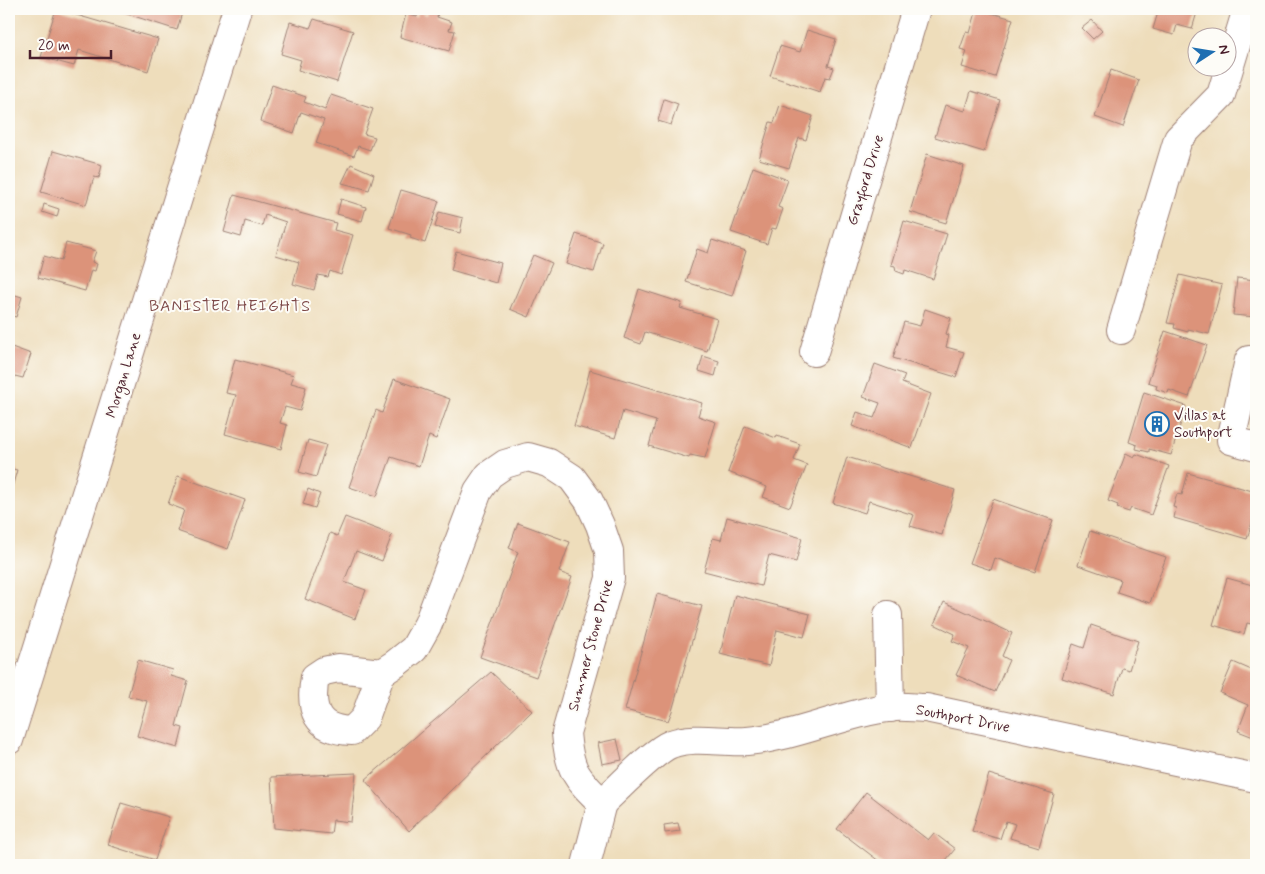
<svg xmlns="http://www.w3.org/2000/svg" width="1265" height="874" viewBox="0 0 1265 874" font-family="Mynerve,sans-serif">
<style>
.building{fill:#dc937a}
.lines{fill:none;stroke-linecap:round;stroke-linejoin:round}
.minor-casing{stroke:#9c7e73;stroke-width:30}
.minor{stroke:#fff;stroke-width:28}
.labels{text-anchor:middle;stroke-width:4;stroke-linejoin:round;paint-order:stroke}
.street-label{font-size:15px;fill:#4a1f2b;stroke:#fdfcf7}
.poi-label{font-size:15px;fill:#4a1f2b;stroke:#fdfcf7;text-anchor:start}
.neighbourhood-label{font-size:16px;letter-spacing:1px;fill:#7d4847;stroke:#fdfcf7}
</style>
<rect width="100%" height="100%" fill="#fdfcf7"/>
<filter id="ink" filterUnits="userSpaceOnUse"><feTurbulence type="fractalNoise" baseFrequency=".02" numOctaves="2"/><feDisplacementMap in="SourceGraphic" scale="10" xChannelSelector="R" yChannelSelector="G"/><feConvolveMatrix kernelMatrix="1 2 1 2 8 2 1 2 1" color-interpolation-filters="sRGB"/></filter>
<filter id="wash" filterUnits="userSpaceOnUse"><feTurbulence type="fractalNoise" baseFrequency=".0096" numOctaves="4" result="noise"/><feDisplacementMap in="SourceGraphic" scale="20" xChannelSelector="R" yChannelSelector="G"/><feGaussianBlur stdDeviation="1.12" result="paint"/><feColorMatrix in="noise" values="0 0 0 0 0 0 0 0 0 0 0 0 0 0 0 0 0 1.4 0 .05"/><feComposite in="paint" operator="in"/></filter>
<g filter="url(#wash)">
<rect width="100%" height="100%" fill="#edb"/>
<g id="blocks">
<g class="building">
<path d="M56,9L158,39L148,71L79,50L74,66L41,57Z"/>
<path d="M112,9H183L177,30Z"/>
<path d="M428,9L439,11L437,17L452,22L449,30L455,31L449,51L400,37L406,14L417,17L418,12L427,15Z"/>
<path d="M977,9L1013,19L995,77L962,67L967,51L960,49L966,32L970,33Z"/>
<path d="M1159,9H1198L1192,29L1177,25L1174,35L1153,29Z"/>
<path d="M314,19L353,31L337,82L298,70L301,60L281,54L290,22L310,28Z"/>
<path d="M1092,20L1102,31L1093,39L1082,28Z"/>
<path d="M807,30L836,39L828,66L834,68L830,78L825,77L820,92L770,76L780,46L800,52Z"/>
<path d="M1111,70L1139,80L1123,127L1095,117Z"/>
<path d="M272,85L306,97L304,102L325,110L331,95L373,109L364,134L375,137L370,150L358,146L354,156L316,143L324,120L301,112L294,133L260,121Z"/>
<path d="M971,91L1000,100L984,152L935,137L945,105L965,111Z"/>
<path d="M664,99L678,104L671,125L658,121Z"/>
<path d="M780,105L813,116L806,140L799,138L789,168L759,159L770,122L774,123Z"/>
<path d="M53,151L102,165L99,178L94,177L86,205L41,192Z"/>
<path d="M927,154L964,166L946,223L910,212Z"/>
<path d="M351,164L374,174L369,190L342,183Z"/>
<path d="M753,167L788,180L778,207L783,209L776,229L772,228L767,244L731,232Z"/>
<path d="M401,190L439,201L425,243L410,238L411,235L389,228Z"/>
<path d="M234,195L336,223L334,230L353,235L341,275L330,271L328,277L318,275L314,290L293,284L299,262L276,255L286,222L265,215L262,226L245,221L241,237L224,232Z"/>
<path d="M341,199L366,207L362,221L337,214Z"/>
<path d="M44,204L59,209L57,217L42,212Z"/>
<path d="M439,212L463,218L460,233L435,227Z"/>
<path d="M904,221L947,234L933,279L905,270L904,274L896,271L895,266L891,265Z"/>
<path d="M576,234L603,243L594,272L566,264Z"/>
<path d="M712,240L746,251L732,296L686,282L697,249L708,253Z"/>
<path d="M66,243L96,251L92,262L97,264L95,271L91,270L85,291L38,278L44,256L61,261Z"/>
<path d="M456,251L501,263L496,283L451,270Z"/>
<path d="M533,255L552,263L529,317L510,309Z"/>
<path d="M1180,275L1222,285L1209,334L1188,329V332L1174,328L1175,324L1167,323Z"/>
<path d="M1237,278L1256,280V317L1233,315Z"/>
<path d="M639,289L682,303L680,308L717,319L707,351L645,332L641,344L624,338Z"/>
<path d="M9,293L22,297L16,317L9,315Z"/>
<path d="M925,309L951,318L946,334L949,335L946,347L964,352L956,377L893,358L904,322L920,326Z"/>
<path d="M1165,331L1207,345L1189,397L1169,390L1168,393L1156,389L1157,385L1148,382Z"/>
<path d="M9,346L31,354L23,378L15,376L14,380L9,379Z"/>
<path d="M703,356L719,361L715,376L699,371Z"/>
<path d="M235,359L294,375L291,383L306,387L300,411L285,407L280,423L287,425L281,449L225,434L236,395L226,393Z"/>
<path d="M875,364L905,375L902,383L931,394L912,448L852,426L857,412L874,418L880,403L863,397Z"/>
<path d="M590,370L702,403L698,416L716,422L705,458L690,455L689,458L649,446L656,421L623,411L615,438L574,426Z"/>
<path d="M394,379L450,399L436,439L429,436L419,466L391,457L377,496L349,487L376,410L382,413Z"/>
<path d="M1144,392L1186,406L1171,455L1149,449V452L1136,449L1137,445L1129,442Z"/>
<path d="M745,426L776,438L777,436L800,444L794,460L807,465L790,507L763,497L767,487L728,472Z"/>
<path d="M308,440L326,445L316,477L299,472Z"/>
<path d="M1126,453L1134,457L1136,454L1169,466L1151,515L1131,508L1129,512L1117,508L1118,505L1108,501Z"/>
<path d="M847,457L955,490L942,535L910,526L914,515L869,501L865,513L833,503Z"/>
<path d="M9,468L17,470L9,498Z"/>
<path d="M1188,473L1256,492V509L1247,539L1174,518L1176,508L1173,507L1177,494L1182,495Z"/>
<path d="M178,476L245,500L228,549L177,531L184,510L168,504Z"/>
<path d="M308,489L320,494L315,508L303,504Z"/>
<path d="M993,499L1053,520L1035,572L995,558L991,570L970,563Z"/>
<path d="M345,517L392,535L382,561L356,551L344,582L366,590L355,619L305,599L330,533L337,536Z"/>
<path d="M727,517L802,538L796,562L769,555L761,586L704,571L713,538L721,540Z"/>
<path d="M518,523L570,542L559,572L572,577L536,677L480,657L518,552L509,548Z"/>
<path d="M1090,531L1166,557L1150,603L1117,592L1121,580L1078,565Z"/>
<path d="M1227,578L1256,586V625L1247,623L1244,634L1213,625Z"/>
<path d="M657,594L702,606L672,711L668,721L625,710Z"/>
<path d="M735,595L810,614L804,637L777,630L769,666L720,654Z"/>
<path d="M944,602L1012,633L1002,656L1009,660L995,692L956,675L969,648L952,641L955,634L934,624Z"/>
<path d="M1091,625L1138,641L1129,670L1122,668L1114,694L1062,678L1073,644L1084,648Z"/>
<path d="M138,660L173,670L171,676L188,681L176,726L183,728L178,748L137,736L147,701L128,696Z"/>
<path d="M1233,662L1256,672V738L1238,731L1248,705L1220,693Z"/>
<path d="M491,672L532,711L409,831L365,780Z"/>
<path d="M617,739L622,760L602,764L598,743Z"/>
<path d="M356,773L351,822L333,820L331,834L274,828L271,777Z"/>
<path d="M989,774L1054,794L1039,847L1010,838L1015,824L1006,821L1000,839L972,831Z"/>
<path d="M866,792L928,840L934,833L955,849L942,865H884L837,829Z"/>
<path d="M121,803L169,817L155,860L108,845Z"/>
<path d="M678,823L680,831L665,833L664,825Z"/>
</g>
</g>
</g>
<g filter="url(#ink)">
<use href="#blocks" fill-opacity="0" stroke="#9c7e73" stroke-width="1"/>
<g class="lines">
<defs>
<g id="minor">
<path d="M1121,330L1178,139L1221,95L1247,9"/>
<path d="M814,352L916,9"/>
<path d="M1256,360H1249L1231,440L1256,447"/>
<path d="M888,615L890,708"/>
<path d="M381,673L365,718L352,731C316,730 309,710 315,677L324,671L338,668L381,673L395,664L414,649L428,624L478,491L489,475L505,464L528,457L549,463L572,478L589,501L600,525L609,551L610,578L566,733C569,770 576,778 602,803"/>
<path d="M9,740L237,9"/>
<path d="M602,803C618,789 653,751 671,744C696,735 722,743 747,741C798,737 845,712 895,707C905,706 916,708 926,708L1256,778"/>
<path d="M586,865L602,803"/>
</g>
</defs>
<use href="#minor" class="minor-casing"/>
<use href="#minor" class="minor"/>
</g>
</g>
<defs>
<symbol id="building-ring" viewBox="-11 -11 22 22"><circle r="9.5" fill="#fdfcf7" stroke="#1f6fb2" stroke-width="1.5"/><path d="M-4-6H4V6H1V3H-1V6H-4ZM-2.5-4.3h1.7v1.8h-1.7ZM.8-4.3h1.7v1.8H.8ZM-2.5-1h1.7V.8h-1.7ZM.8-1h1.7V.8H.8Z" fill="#1f6fb2"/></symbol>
</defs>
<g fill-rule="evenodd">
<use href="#building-ring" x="1143" y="410" width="28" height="28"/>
</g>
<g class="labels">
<g class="street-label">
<text transform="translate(865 180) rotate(-73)" y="5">Grayford Drive</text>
<text transform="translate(123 375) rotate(-73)" y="5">Morgan Lane</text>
<text transform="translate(590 645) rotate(-75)" y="5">Summer Stone Drive</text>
<text transform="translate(963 718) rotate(11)" y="5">Southport Drive</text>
</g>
<g class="poi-label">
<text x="1174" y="420">Villas at<tspan x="1174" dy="17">Southport</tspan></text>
</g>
<g class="neighbourhood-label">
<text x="230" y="311">BANISTER HEIGHTS</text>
</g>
</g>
<rect width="1265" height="874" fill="none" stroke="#fdfcf7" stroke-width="30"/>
<g transform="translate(1212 52) rotate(78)"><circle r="24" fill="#fdfcf7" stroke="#b5a4a5"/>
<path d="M0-4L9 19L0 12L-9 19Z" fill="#1f6fb2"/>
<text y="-8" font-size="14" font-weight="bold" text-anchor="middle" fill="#4a1f2b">N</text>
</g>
<path d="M30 50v8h81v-8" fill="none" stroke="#4a1f2b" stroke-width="2.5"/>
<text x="38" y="50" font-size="15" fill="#4a1f2b" stroke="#fdfcf7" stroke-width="4" paint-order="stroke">20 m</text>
</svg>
